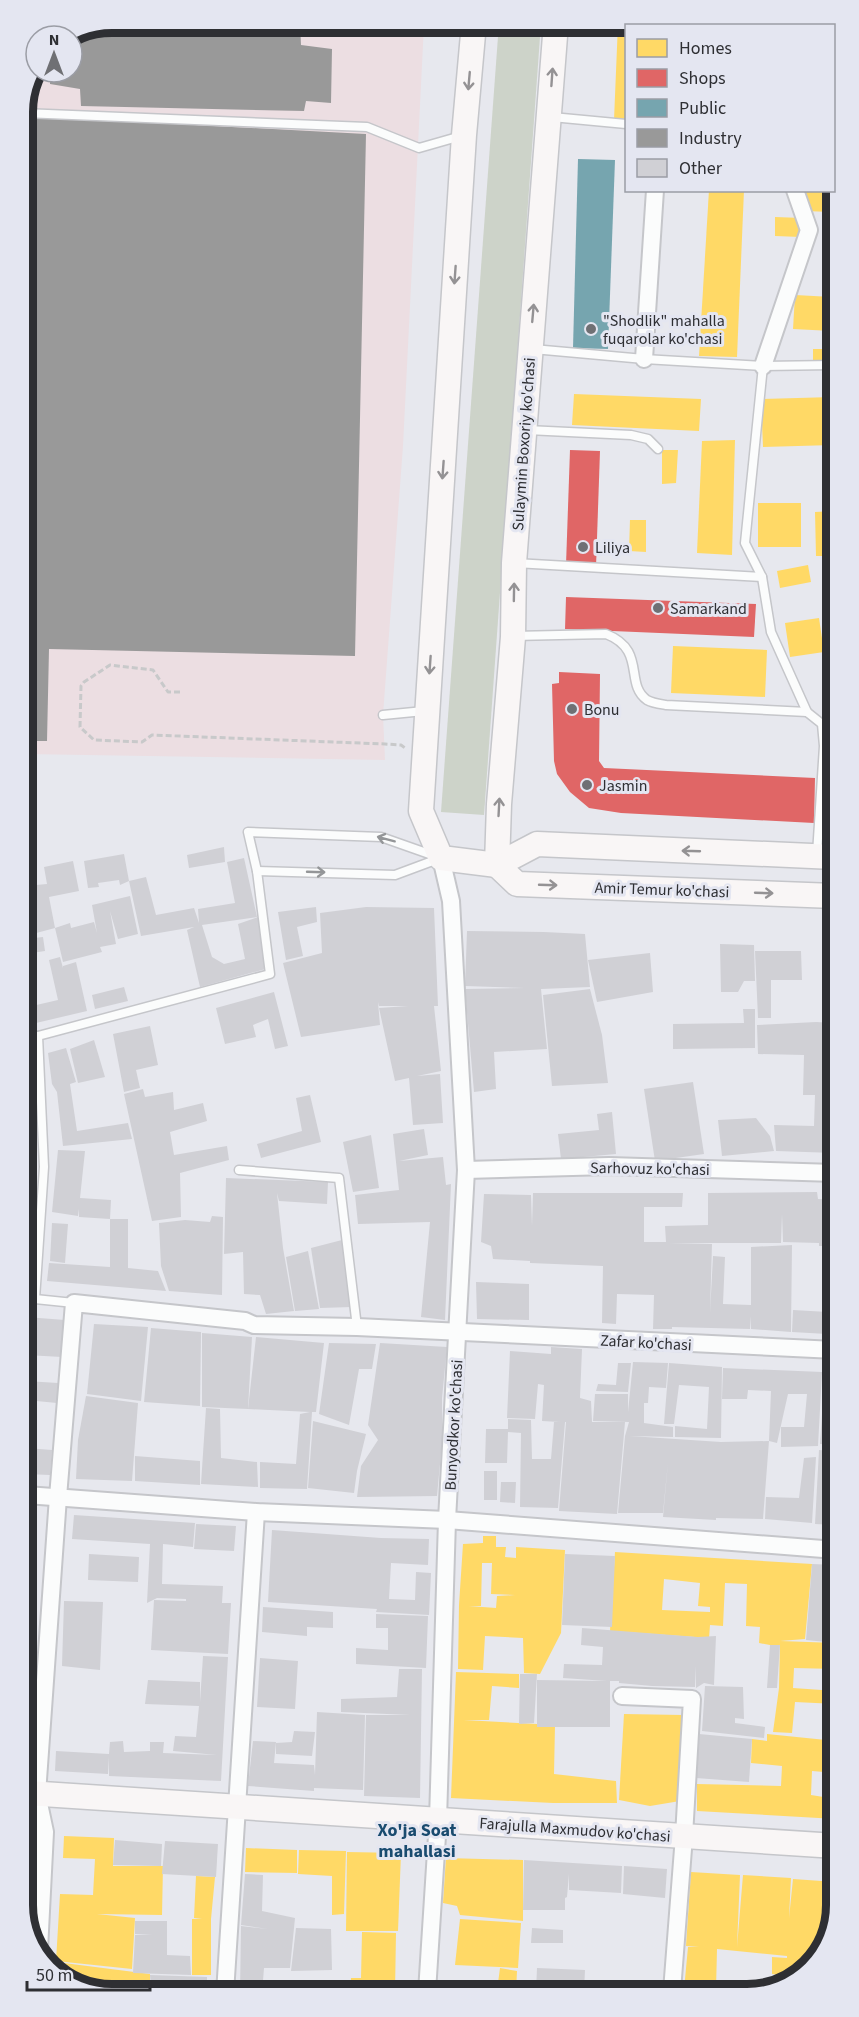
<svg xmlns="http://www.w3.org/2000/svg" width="859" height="2017" viewBox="0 0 859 2017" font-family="'Source Sans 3',sans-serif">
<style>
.industrial{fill:#ecdee2}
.green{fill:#cdd3c9}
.homes{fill:#ffd966;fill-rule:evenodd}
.shops{fill:#e06666}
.public{fill:#76a5af}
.industry{fill:#999}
.building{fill:#d0d0d5}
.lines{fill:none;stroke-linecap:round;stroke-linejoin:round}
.lane-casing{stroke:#c5c6ca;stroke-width:11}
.street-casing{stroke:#c5c6ca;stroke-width:20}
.secondary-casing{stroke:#c5c6ca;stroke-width:27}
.path{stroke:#c8c9ca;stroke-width:3;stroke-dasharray:6 3;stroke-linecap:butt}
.lane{stroke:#fbfcfc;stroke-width:8}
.street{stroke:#fbfcfc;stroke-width:16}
.secondary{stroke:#f9f6f6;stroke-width:24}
.oneway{stroke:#949294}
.oneway2{stroke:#949698}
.poi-dot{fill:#6f7074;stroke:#e4e6f1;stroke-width:2}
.labels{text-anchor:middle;stroke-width:6;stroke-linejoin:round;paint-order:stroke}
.poi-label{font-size:16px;fill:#2e2f33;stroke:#e4e6f1;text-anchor:start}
.street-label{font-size:16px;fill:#2e2f33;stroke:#e4e6f1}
.neighbourhood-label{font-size:18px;font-weight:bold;fill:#194b6f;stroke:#e4e6f1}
.rim{fill:none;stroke:#2e2f33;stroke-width:8}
</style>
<rect width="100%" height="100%" fill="#e7e8ee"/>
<path class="industrial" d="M112,23H398L399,25H424L403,446L383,715L385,760L24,754L23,107L38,72H72V39Z"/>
<path class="green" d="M499,23H541L484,815L441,812Z"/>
<g class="homes">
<path d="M618,23H652V26H626V120H614Z"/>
<path d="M709,190H744L737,357L699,356Z"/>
<path d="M806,190H832V212L804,211Z"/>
<path d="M775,217L802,218L801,237L775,236Z"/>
<path d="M795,295L832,297V331L793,329Z"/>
<rect x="813" y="349" width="15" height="14"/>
<path d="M574,394L701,399L699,431L572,425Z"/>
<path d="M833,397V445L763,447L761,399Z"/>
<path d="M735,440L732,555L697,553L702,441Z"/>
<path d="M662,450H678L676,483L662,484Z"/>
<rect x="758" y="503" width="43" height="44"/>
<path d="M833,511V556H816L815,512Z"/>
<path d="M630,520H646V552L629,551Z"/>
<path d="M808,565L811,582L780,588L777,571Z"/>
<path d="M833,582V621H829L825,583Z"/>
<path d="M819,618L824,652L790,657L785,623Z"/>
<path d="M673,646L767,650L765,697L671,693Z"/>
<path d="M827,793H834V834L824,833Z"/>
<path d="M483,1536H496V1547H506L505,1557L516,1558V1547L565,1550L561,1633L540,1674L524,1673L523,1638L485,1636L483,1670L458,1669L459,1605L463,1544L483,1543ZM482,1563H492L491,1594L515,1595L497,1596L496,1608L469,1606H481Z"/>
<path d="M615,1552L812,1564L805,1639L780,1641L836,1643V1669L794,1668L793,1688L836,1691V1704L795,1702L792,1733L773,1732L779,1688L780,1645H770L759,1643L760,1627L746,1626L747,1584L725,1583L723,1626L710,1625L709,1638L610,1631ZM664,1579L700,1583L698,1606L710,1607V1612L662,1610Z"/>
<path d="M456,1672L519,1674V1688L492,1686L489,1720H464L555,1725L554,1774L616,1781L617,1803H553L451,1798Z"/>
<path d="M834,1705H836V1738H832Z"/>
<path d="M624,1714L683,1715L680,1801L650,1806L619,1800Z"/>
<path d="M767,1734L836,1741V1773L812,1771L811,1795L836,1799V1819L697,1811V1784L781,1786L782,1766L751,1763L752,1739L767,1741Z"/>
<path d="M64,1836L114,1838L113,1866H163L162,1915L97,1914L135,1918L132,1969L56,1961L60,1894L93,1895L95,1859L63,1858Z"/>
<path d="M246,1848L297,1850V1873L245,1872Z"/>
<path d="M299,1850L346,1851L344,1914L332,1915V1876L298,1874Z"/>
<path d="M347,1852L401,1853L398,1931H346Z"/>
<path d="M446,1858L523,1860V1921L460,1915L457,1906L443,1903Z"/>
<path d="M691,1872L740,1875L737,1947L743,1875L791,1878L789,1918L793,1879L836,1882V1905L818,1959L793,1977L772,1974V1957L787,1958V1956L717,1949L716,1990H684L688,1947H699L686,1946Z"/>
<path d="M196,1876L215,1877L211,1919V1975H192V1919H202L194,1918Z"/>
<path d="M460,1919L521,1923L518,1968L455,1965Z"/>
<path d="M362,1932L396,1933L395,1992L350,1993L351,1978H361Z"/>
<path d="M56,1962L150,1974V1994H106L57,1976L55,1973Z"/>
<path d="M500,1968L517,1971L516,1992H460L462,1985L498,1983Z"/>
</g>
<g class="shops">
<path d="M570,450L600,451L596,567L566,565Z"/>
<path d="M566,597L756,604L754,637L565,629Z"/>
<path d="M559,672L600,674L599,761L604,768L815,778L814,823L621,813L589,808L570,792L557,774L554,761L552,684L559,683Z"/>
</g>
<path class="public" d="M578,159L615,160L608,349L573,348Z"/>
<g class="industry">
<path d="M112,23H300L301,45L332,49L331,103L306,101L304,111L81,106L80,89L50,84V72H72V39L87,38L88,33Z"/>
<path d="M23,116L366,134L355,656L49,649L47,741H24Z"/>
</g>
<g class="building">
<path d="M224,847L225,862L189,868L187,855Z"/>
<path d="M124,854L129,881L120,885L119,880L98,883L99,887L88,888L84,861Z"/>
<path d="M244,858L257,917L202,925L212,957L224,964L245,959L238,924L258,917L269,968L200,987L187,930L194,927L141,936L129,881L146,877L156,915L194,908L199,923L198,909L235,903L227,862Z"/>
<path d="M73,861L79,891L49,897L55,928L70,923L71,928L94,922L97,933L92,905L130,896L138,934L118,939L110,911L116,944L100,947L102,952L63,962L55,928L25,936V886L47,884L44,867Z"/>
<path d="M316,907L317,922L297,927L303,956L286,960L278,912Z"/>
<path d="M366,907L434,908L438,1006H434L441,1071L417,1076L440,1074L443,1123L413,1125L409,1078L395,1081L379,1008L408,1006H379L378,1002L380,1025L301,1037L283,963L322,953L320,913Z"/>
<path d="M467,931L544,932L585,934L590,987L541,989L547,1049L494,1052L496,1089L474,1092L465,989L525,988L465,986Z"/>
<path d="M43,937L45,951L25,954V939Z"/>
<path d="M720,944L754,945L755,981H744L738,992H721Z"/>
<path d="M755,951H801L802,980H771V1018H758Z"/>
<path d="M650,953L653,992L597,1002L588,960Z"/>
<path d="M60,957L63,968V966L76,962L87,1011L36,1023L32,1006L58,1000L49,960Z"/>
<path d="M124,987L128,1001L95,1009L92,995Z"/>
<path d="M590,989L602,1035L608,1083L552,1086L543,995Z"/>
<path d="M274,992L288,1046L275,1049L268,1019L253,1025L256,1037L225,1044L216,1008Z"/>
<path d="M32,1006L34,1024L25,1025V1007Z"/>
<path d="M743,1009H755V1048L673,1049V1024L744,1023Z"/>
<path d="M816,1022L834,1023L835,1153L776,1151L774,1125L814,1126L815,1095H803L804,1055L758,1054L757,1025Z"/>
<path d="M150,1026L158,1065L136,1070L140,1088L124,1092L113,1034Z"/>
<path d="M94,1040L105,1077L78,1083L70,1049Z"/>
<path d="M66,1048L76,1082L70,1084L77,1131L128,1123L132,1139L63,1146L57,1092L52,1084L48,1053Z"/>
<path d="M25,1057H27L32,1083L25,1084Z"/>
<path d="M693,1082L704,1154L655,1161L644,1089Z"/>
<path d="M143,1089L145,1097L173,1092L174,1110L203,1103L207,1121L170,1132L174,1155L227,1146L229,1160L180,1173L181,1217L152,1221L124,1094Z"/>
<path d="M310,1095L321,1142L261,1158L257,1144L302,1131L296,1098Z"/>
<path d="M612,1112L616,1154L561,1159L558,1134L599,1130L597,1114Z"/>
<path d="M756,1118L770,1136L774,1151L722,1156L718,1120Z"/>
<path d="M424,1129L428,1155L399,1161L443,1157L446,1185L451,1184L445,1320L421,1317L430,1222L358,1224L355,1195L399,1190L393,1134Z"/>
<path d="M25,1135H28L27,1151H25Z"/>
<path d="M371,1135L379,1188L353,1192L343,1142Z"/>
<path d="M58,1150L85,1151L80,1198L111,1200L110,1219L79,1217V1209L78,1216L52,1212Z"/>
<path d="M226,1178L328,1182L327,1204L279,1201L277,1193L283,1248L294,1311L266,1314L260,1295L244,1294L243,1252L224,1254Z"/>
<path d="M817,1192L818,1199L835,1200V1344H829L830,1246H819V1243L783,1242L782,1214L781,1243H669L712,1244L710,1313L713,1256L725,1257L723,1304L751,1305V1247L792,1245L791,1332L751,1329L750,1316V1329L672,1327V1329H653L654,1295L617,1294L616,1324L602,1323L603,1266L530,1263V1261L493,1259L491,1246L481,1242L484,1194L531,1195L532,1226L533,1193H683L682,1207H644V1242H666L665,1226L708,1225V1193Z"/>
<path d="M212,1216L223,1217L222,1295L169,1291L161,1266L159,1223L185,1220L210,1222Z"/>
<path d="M110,1219H128V1268L158,1271L166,1291L47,1281L49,1263L110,1267Z"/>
<path d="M52,1223L68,1224L65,1263L50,1261Z"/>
<path d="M342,1240L352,1307L320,1308L311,1248Z"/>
<path d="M308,1251L319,1309L295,1311L286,1257Z"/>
<path d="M476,1282L529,1284V1320L477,1319Z"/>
<path d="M793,1310L828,1312L827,1334L792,1332Z"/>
<path d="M26,1317L65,1320L62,1357L26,1355Z"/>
<path d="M94,1324L148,1327L141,1401L87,1394Z"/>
<path d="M151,1328L201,1332L200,1406L144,1402Z"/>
<path d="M202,1333L252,1337L248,1409L202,1407Z"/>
<path d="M256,1337L324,1343L316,1412H312L307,1489L260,1488V1462L296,1464L300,1414L310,1412L248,1409Z"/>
<path d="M329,1343L376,1344L372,1369H359L349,1425L319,1414Z"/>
<path d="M380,1343L447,1347L442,1398V1442L437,1496L357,1497L361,1466L378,1440L368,1425Z"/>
<path d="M551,1347L582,1349L580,1398L591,1401L592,1422H625L617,1514L559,1511L566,1422H565L558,1508L520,1507L521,1433L508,1432L507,1463H485L486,1429H508V1419L531,1420L532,1459H551L554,1422H560L542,1421L544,1385L538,1384L535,1419L507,1418L510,1351L551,1354Z"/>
<path d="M633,1362L668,1363L666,1388L649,1387L648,1403H644V1423L673,1427V1437L630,1436L721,1442L769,1441L763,1519L716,1518V1520L663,1517L668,1462L663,1513H618L625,1436L629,1422L593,1421L595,1394H628V1412Z"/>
<path d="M618,1363H631L628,1392L596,1391L598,1384L616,1385Z"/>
<path d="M669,1363L722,1367L721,1438L675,1437V1426L707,1429L709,1387L679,1385L674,1424H664Z"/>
<path d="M723,1368L822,1372L818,1446L781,1447V1427H804L807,1394H788L777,1443L769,1441L771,1391L748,1390L747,1399H722Z"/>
<path d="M825,1370L835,1371V1445L820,1444Z"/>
<path d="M26,1381L58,1383L57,1403L26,1400Z"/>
<path d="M86,1396L138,1403L132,1481L76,1479L78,1440Z"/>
<path d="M206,1408L220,1409L221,1458L257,1462L258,1487L201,1484Z"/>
<path d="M313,1421L366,1434L357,1471L354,1493L308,1488Z"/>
<path d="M26,1448L52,1450L50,1475L26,1474Z"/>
<path d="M819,1450L835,1451L836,1525L815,1524Z"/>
<path d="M135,1456L200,1461V1485L135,1481Z"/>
<path d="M816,1457L812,1523L765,1519L766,1497L799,1498L804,1458Z"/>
<rect x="484" y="1471" width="13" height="29"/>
<path d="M501,1482H516L515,1503L500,1502Z"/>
<path d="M74,1515L195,1523L193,1547L163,1544L162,1584L223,1586L222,1603H231L228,1654L151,1650L154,1600L186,1601V1599L157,1598L147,1603L150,1544L72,1539Z"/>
<path d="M196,1524L236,1526L234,1551L194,1549Z"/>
<path d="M272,1530L381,1538L429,1539L428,1565L391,1563L389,1599L415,1600L416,1572L431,1573L429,1615L376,1612L377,1609L268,1602Z"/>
<path d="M89,1554L139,1557L138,1582L88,1580Z"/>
<path d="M565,1554L615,1556L612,1627L562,1625Z"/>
<path d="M812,1564L836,1565V1643L806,1640Z"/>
<path d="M26,1568H34L31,1615H26Z"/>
<path d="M64,1601L103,1602L100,1670L62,1666Z"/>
<path d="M263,1607L333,1612V1628L307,1627V1636L262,1632Z"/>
<path d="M376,1614L428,1616L426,1668L356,1664V1648L388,1650V1628H376Z"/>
<path d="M26,1619H32L30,1667H27Z"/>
<path d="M582,1628L698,1637L716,1636L714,1685L704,1683L696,1688V1666L695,1687L652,1686L619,1683V1681H610V1727H537V1680L607,1681L563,1678L564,1664L602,1665L603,1647L581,1645Z"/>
<path d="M770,1645H780L777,1688H767Z"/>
<path d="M203,1656L228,1657L221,1781L109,1776V1757L108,1774L55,1771L56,1751L109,1754L110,1742L123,1741L124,1752L150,1751V1742H164L163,1753L217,1755L173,1751L175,1736L196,1737L199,1706L145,1704L148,1680L200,1682V1702Z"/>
<path d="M260,1658L298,1661L295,1709L257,1707Z"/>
<path d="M399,1669H422L420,1798L364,1796L366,1715H410L341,1712V1699L397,1697Z"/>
<path d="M520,1674H537L534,1723L519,1724Z"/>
<path d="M705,1686L743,1687L744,1719L735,1718V1723L765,1727L764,1738L702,1731Z"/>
<path d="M317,1712L365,1715L363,1790L314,1788V1791L248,1786L253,1741L276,1742L274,1763L314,1765L315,1775Z"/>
<path d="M294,1731L315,1732L312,1756L276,1754V1743L292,1742Z"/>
<path d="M699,1734L752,1739L749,1782L696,1778Z"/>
<path d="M27,1833H31L29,1929H27Z"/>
<path d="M115,1840L162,1844L161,1866L113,1865Z"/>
<path d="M165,1841L218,1844L216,1877L162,1874Z"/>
<path d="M524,1860L622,1866L621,1893L569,1890V1874L567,1897L565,1898V1910H523Z"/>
<path d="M624,1866L667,1869L665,1898L623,1894Z"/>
<path d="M245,1874L263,1875L262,1911L295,1918L290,1968H264L262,1993H240L241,1926L268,1929L241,1925Z"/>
<path d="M135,1921H167V1955L190,1956L191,1975L133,1973L135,1935H152L135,1934Z"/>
<path d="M296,1928L331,1929L332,1970L291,1971Z"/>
<path d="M532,1928L563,1930V1943H531Z"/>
<path d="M537,1968L585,1970L584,1991H536Z"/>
<path d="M150,1975L207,1977V1994H180V1988L151,1986Z"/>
</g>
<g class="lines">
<defs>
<g id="lane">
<path d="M23,113L367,127L419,148L461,136"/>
<path d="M552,117L626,124"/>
<path d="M533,349L644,359L763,366L745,543L762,577L771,632L807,712"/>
<path d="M763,366L833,365"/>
<path d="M527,430L631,435L648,439L658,449"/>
<path d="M515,563L762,577"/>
<path d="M513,636L606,634C647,650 624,684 647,700C652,703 660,704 666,705L807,712L822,724L824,746L817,854"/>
<path d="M383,715L424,711"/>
<path d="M257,871L395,875L438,859"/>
<path d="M25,1037L38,1036"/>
<path d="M239,1170L339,1178L357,1327"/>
<path d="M26,1299H35L44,1167L38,1036L270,974L257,871L248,832L381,837L435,856"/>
<path d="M35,1299L74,1303"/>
</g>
<g id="street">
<path d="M660,26V24L703,26"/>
<path d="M644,359L655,190"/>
<path d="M763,366L809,230L795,190"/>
<path d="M466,1170L609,1166L835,1173"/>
<path d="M26,1495L256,1512L447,1520L836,1550"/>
<path d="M622,1696L692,1699L684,1836L672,1991"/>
<path d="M39,1950L45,1832L37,1794L58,1497L74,1303L245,1321L254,1325L357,1327L835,1350"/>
<path d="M427,1992L438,1820L447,1520L466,1170L451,901L441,858"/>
<path d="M225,1993L256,1512"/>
</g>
<g id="secondary">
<path d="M474,23L464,135L421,811L441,858L497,865L537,844L834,857"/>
<path d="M497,865L499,804L513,637L514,563L556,23"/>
<path d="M497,865L517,884L834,896"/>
<path d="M27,1793L836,1846"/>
</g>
</defs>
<use href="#lane" class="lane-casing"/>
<use href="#street" class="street-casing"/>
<use href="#secondary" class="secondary-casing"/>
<path class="path" d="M180,692H168L153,670L110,665L84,682L81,686L80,727L94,740L142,742L152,735L385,744L401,745L405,748"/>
<use href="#lane" class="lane"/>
<use href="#street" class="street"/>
<use href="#secondary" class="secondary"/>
</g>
<defs><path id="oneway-shaft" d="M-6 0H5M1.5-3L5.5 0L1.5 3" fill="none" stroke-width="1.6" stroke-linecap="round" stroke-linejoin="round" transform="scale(1.5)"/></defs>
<g class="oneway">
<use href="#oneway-shaft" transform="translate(552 77) rotate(-86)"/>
<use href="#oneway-shaft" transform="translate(469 81) rotate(95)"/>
<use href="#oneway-shaft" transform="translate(455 275) rotate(94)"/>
<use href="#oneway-shaft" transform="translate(533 313) rotate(-85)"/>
<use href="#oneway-shaft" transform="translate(443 470) rotate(94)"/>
<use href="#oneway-shaft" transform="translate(514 592) rotate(-89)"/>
<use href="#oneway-shaft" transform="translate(430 665) rotate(94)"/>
<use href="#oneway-shaft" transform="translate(499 807) rotate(-87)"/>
<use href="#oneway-shaft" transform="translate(691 851) rotate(-178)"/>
<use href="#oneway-shaft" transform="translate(548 885) rotate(2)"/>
<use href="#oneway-shaft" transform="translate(764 893) rotate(2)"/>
</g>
<g class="oneway2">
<use href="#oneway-shaft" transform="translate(386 839) rotate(-165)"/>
<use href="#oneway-shaft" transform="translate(316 872) rotate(2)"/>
</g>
<g class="poi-dot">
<circle cx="591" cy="329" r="6"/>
<circle cx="583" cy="547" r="6"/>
<circle cx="658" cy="608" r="6"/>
<circle cx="572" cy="709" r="6"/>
<circle cx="587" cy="785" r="6"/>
</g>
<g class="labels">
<g class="poi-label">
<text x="603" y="326">"Shodlik" mahalla<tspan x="603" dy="18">fuqarolar ko'chasi</tspan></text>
<text x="595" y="553">Liliya</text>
<text x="670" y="614">Samarkand</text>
<text x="584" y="715">Bonu</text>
<text x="599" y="791">Jasmin</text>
</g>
<g class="street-label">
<text transform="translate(523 444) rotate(-86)" y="6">Sulaymin Boxoriy ko'chasi</text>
<text transform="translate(662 889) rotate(2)" y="6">Amir Temur ko'chasi</text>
<text transform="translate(650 1168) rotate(1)" y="6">Sarhovuz ko'chasi</text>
<text transform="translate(646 1342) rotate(3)" y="6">Zafar ko'chasi</text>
<text transform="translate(453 1425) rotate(-87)" y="6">Bunyodkor ko'chasi</text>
<text transform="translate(575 1829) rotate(4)" y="6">Farajulla Maxmudov ko'chasi</text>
</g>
<g class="neighbourhood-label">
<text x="417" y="1836">Xo'ja Soat<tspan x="417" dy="21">mahallasi</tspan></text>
</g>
</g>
<path d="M0 0H859V2017H0ZM112 33H747A79 79 0 0 1 826 112V1905A79 79 0 0 1 747 1984H112A79 79 0 0 1 33 1905V112A79 79 0 0 1 112 33Z" fill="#e4e6f1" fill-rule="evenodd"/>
<path class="rim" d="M112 33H747A79 79 0 0 1 826 112V1905A79 79 0 0 1 747 1984H112A79 79 0 0 1 33 1905V112A79 79 0 0 1 112 33Z"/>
<rect x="625" y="24" width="210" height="168" fill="#e4e6f1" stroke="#9b9da5" stroke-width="1.5"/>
<rect x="637" y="39" width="30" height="18" fill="#ffd966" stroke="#9b9da5" stroke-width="1.5"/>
<text x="679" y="54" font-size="18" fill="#2e2f33">Homes</text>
<rect x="637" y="69" width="30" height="18" fill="#e06666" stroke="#9b9da5" stroke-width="1.5"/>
<text x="679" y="84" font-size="18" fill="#2e2f33">Shops</text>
<rect x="637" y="99" width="30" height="18" fill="#76a5af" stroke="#9b9da5" stroke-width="1.5"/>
<text x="679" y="114" font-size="18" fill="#2e2f33">Public</text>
<rect x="637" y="129" width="30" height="18" fill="#999999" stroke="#9b9da5" stroke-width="1.5"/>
<text x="679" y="144" font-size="18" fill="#2e2f33">Industry</text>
<rect x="637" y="159" width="30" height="18" fill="#d0d0d5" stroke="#9b9da5" stroke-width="1.5"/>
<text x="679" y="174" font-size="18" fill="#2e2f33">Other</text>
<g transform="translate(54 54)"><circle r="28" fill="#e4e6f1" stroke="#9b9da5" stroke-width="1.5"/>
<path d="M0-4.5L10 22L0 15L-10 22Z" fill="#6f7074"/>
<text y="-9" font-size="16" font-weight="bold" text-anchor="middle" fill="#2e2f33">N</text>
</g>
<path d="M27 1981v9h123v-9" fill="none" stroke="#2e2f33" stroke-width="3"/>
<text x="36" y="1981" font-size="18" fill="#2e2f33" stroke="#e4e6f1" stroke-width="4.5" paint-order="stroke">50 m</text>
</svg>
